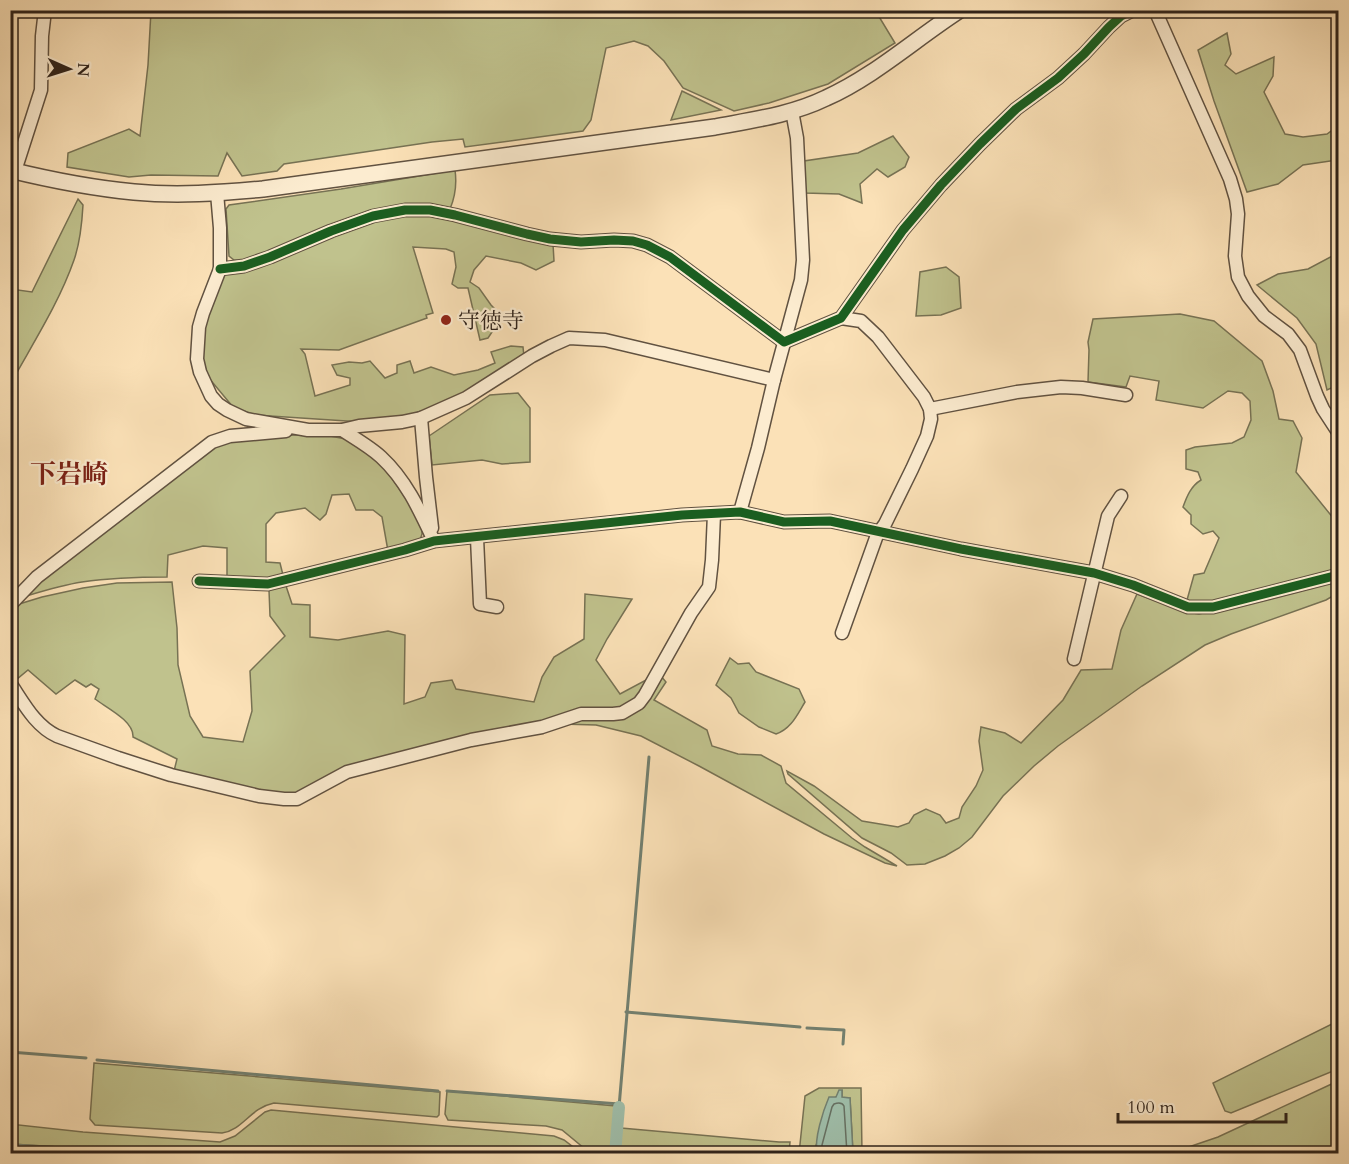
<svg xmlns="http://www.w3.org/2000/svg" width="1349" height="1164" viewBox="0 0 1349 1164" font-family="Cardo,'Noto Serif JP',serif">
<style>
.green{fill:#c0c28d;stroke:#777254;stroke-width:1.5}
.water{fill:#9fbeaa;stroke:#728070;stroke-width:1.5}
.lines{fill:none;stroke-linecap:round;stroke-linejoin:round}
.shore{stroke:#667062;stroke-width:1.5}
.stream{stroke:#728070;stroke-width:3}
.canal{stroke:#9fbeaa;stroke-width:12}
.minor-casing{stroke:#615241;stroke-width:15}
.tertiary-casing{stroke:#615241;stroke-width:18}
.minor{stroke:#fcecd0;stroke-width:12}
.tertiary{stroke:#fcecd0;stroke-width:15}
.cycleway-casing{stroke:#fcecd0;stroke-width:13}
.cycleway{stroke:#1b5e20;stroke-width:9}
.poi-dot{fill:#8f2418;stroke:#fcecd0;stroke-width:2}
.labels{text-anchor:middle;stroke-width:4.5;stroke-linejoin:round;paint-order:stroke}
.poi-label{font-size:22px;fill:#2e221a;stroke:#fcecd0;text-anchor:start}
.quarter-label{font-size:26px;font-weight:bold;fill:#7a1f14;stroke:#fcecd0}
</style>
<rect width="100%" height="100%" fill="#fbe1b7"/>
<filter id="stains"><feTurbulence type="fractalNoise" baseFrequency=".00333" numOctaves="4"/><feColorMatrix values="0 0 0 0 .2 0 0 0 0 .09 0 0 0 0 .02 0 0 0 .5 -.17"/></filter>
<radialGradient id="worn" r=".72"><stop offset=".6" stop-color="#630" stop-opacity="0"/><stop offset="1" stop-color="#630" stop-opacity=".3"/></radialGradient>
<g class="green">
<path d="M875,10L895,43L828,84L769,103L734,111L683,88L664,61L648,46L634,41L606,48L591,120L583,131L465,147L463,139L432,142L284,164L277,171L242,176L227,153L218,176L151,175L129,177L67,167L68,153L129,129L140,136L148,65L151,11Z"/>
<path d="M1227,33L1231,54L1225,65L1236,74L1274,57L1273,76L1264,92L1285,134L1303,137L1327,134L1338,126V161L1337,160L1303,165L1278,184L1247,192L1214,101L1198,50Z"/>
<path d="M682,91L721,110L671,120Z"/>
<path d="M893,136L909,157L905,167L888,177L877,169L860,184L862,203L839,194L805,193L804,161L858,153Z"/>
<path d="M455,170C457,184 455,197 450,209L337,224L243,261L234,260L229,256L226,209L229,205L341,189Z"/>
<path d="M78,199L83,205C82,223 80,243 74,260C59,303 33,343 11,383V289L32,292Z"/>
<path d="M405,215H428L553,244L554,261L536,270L521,263L486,256L474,270L470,282L479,288L491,305L495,309L496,326L488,338L480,340L468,288H458L452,284L456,267L454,252L446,249L413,247L433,313L426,315L427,318L339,350L301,349L305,354L315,396L350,385V378L337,375L332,365L349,362L362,363L370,361L385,378L397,373V365L410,361L414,373L431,367L454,375L478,370L495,363L491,352L511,346L523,347L524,357L464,394L421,413L405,417L362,422L255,415L233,407L208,377L203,360L204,326L223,273L380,219Z"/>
<path d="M1338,253V385L1327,390L1316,344L1297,318L1257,285L1278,274L1308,269Z"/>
<path d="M946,267L959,277L961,308L941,315L916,316L920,272Z"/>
<path d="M1180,314L1214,321L1262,361L1273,391L1279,419L1293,421L1302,438L1296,472L1338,524V570L1207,603L1193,602L1187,600L1194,575L1204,573L1219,538L1213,531L1203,534L1191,524V515L1183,507C1187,496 1191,486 1201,480L1198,472L1186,469V450L1195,447L1232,443L1244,437L1251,420L1250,401L1242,393L1228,391L1203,408L1156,400L1159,381L1130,376L1126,387L1088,382L1089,350L1088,342L1093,319Z"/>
<path d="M518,393L530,408V462L502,464L482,460L432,465L429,436L490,395Z"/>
<path d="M296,435H325L351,440L380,461L422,522V534L420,540L388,551L382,517L373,510H356L349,494L332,495L326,514L320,520L305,508L276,513L266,524V562L280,563L283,575L267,580L227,578V548L203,546L168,555L167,577C138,577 110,578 82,582C62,585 43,591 23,597L38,582L212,447L237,438Z"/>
<path d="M1338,579V593L1326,600L1231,634L1205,645L1142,686L1058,746L1034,766L1003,796L972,837L959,848L945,856L925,864L907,865L891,853L862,838L788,774L787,771L814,786L862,821L898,827L909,823L914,815L926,809L940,815L946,823L959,818L962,807L976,786L983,770L979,741L981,727L1005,733L1021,743L1063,700L1081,670L1112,669L1121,630L1137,594L1187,612L1199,614L1288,594Z"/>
<path d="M172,582L177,628L178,665L190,716L203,737L243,742L252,711L250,671L285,636L270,616L269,590L286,586L292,604L310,605V637L338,640L388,631L405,635L404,704L425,697L431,683L452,680L456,689L534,702L542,677L554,657L584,639L585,594L632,599L607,639L596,660L620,694L646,680L643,690L628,706L469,735L294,795L268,792L174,771L177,759L133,737C134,721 107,708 95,699L99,689L91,684L86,687L75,680L56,694L28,670L17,679L11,669V611L16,605L42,597L83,588L117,583Z"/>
<path d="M730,658L738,664L749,663L756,672L799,689L805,702C797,715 791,729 776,734L759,727L739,713L731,698L716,685Z"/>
<path d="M660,675L666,682L654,700L707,730L712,746L738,754L761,755L781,766L786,783L852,838L865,847L897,866L885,863L824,834L699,766L641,736L596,725L561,724L579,717L618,718Z"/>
<path d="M1338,1021V1069L1231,1113L1225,1111L1213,1083Z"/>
<path d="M94,1063L440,1092L439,1115L437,1117L274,1103C250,1108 243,1130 222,1133L95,1125L90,1119Z"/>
<path d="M1338,1081V1153H1171L1218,1137Z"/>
<path d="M819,1088H861L862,1153H853L850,1098H842V1091L836,1097L816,1145L817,1153L799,1154L805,1096Z"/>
<path d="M447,1091L616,1106L612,1153H590L562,1130L546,1126L448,1120L445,1114Z"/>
<path d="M271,1110L554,1136L564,1140L581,1153L212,1154L194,1152L185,1154L81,1153L59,1147L11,1144L10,1124L83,1132L220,1142L235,1136L265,1112Z"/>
<path d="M621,1128L779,1142H790L789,1153H619Z"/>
</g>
<g class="water">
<path d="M839,1090H842V1097L850,1098L853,1153H817C814,1139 823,1111 829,1097H836Z"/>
<path d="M11,1144L59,1147L81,1153H11Z"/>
</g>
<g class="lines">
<path class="shore" d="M823,1154L822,1145L832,1107L834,1104C837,1103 842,1102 844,1106L847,1154"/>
<g class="stream">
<path d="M626,1012L800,1027"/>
<path d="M807,1028L844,1030L843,1044"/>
<path d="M10,1052L86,1058"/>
<path d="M97,1060L438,1091"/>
<path d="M447,1091L619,1104"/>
<path d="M619,1107L649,757"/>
</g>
<path class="canal" d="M615,1154L619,1107"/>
<defs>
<g id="minor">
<path d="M1155,10L1230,179L1236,199L1238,214L1235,256L1238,277L1248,296L1264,316L1288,334L1300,350L1317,396L1323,409L1338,432"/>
<path d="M15,171L41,90L42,36L45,10"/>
<path d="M217,193L220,228V269L203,313L199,327L197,359L200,372L211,396L218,404L227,410L246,419L308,430H342L359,426L402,422L421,418L466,398L532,356L551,346L569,338L605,340L774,380"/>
<path d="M220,269L244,266L270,257L331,231L373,216L405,210H430L455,215L527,234L550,239L581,242L614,240L633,241L647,245L670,257L784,342L841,318L903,230L941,185L980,144L1016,109L1058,78L1084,54L1109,27L1121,16L1133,10"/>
<path d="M841,318L861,321L878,337L924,397L930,409L931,419L927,436L912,469L885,524L877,535L842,633"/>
<path d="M930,409L1017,392L1061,387L1082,388L1126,395"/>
<path d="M421,418L426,477L432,528"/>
<path d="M342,430C356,439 370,447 381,457C406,480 420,511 434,541"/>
<path d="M740,512L758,448L774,380L801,280L803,260L797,138L792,111"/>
<path d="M477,538L480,604L497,607"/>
<path d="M199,581L268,584L405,550L434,541L682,515L740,512L784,522L830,521L961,549L1094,573L1133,585L1188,607H1213L1338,575"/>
<path d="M10,605L37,577L212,442L230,436L286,431"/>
<path d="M1074,659L1108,516L1121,496"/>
<path d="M10,683C23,702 35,726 57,736L118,758L171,775L259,796L284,799H297L347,772L471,740L542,727L581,714H613L622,713L639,703L645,695L691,613L709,587L712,560L714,514"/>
</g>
<path id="tertiary" d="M10,170C51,180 92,188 134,192C177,196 220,193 263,189L715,127C752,120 791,115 826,98C875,76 915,39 960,10"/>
</defs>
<use href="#minor" class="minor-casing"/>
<use href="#tertiary" class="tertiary-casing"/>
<use href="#minor" class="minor"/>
<use href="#tertiary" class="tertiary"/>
<defs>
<g id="cycleway">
<path d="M220,269L244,266L270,257L331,231L373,216L405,210H430L455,215L527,234L550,239L581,242L614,240L633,241L647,245L670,257L784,342L841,318L903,230L941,185L980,144L1016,109L1058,78L1084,54L1109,27L1121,16L1133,10"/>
<path d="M199,581L268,584L405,550L434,541L682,515L740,512L784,522L830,521L961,549L1094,573L1133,585L1188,607H1213L1338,575"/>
</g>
</defs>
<use href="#cycleway" class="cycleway-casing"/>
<use href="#cycleway" class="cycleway"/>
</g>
<circle class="poi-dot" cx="446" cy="320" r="6"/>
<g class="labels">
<g class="poi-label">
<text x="458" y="328">守徳寺</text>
</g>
<g class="quarter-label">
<text x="69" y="483">下岩崎</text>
</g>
</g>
<rect width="1349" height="1164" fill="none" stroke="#fbe1b7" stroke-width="36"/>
<rect x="12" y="12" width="1325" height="1140" fill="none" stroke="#2e221a" stroke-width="3"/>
<rect x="18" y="18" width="1313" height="1128" fill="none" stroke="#2e221a" stroke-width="1.5"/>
<g transform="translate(69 69) rotate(93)" stroke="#fcecd0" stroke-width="4.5" paint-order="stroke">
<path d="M0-4.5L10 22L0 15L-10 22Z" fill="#2e221a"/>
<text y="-9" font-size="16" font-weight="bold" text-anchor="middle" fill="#2e221a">N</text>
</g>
<path d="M1118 1113v9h168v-9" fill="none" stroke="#2e221a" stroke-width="3"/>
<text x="1127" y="1113" font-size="18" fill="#2e221a" stroke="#fcecd0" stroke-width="4.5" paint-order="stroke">100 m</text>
<rect width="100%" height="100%" filter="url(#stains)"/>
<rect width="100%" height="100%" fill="url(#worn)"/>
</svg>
